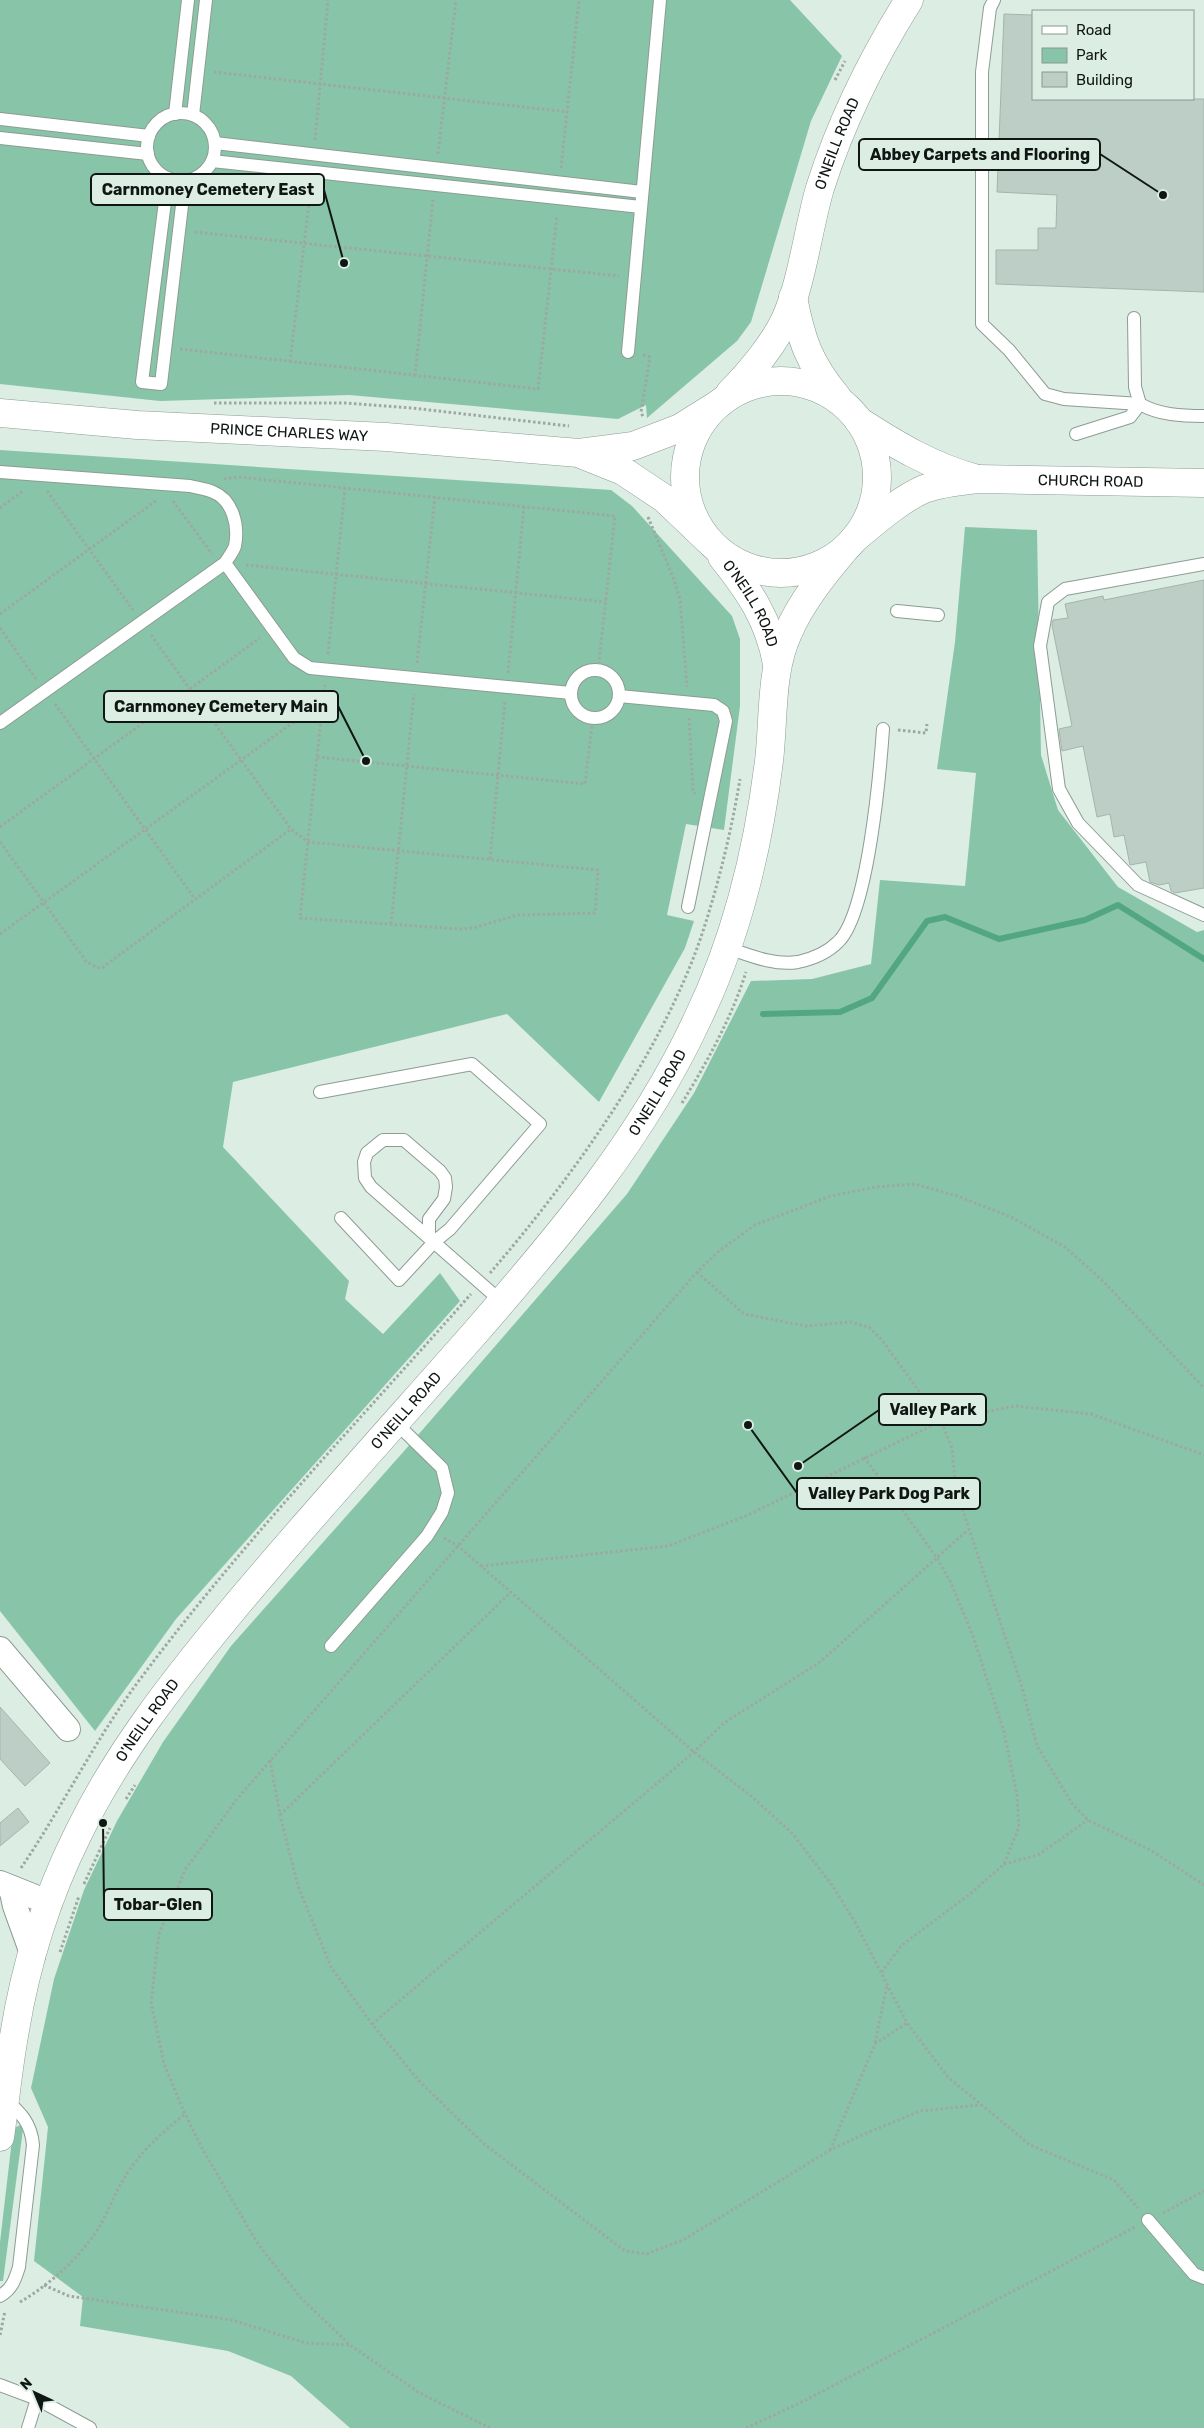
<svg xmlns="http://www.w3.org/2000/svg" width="1204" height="2428" viewBox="0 0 1204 2428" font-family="Rubik,sans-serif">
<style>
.green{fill:#88c5a8}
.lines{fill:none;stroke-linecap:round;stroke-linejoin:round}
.stream{stroke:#52a682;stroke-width:6}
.building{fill:#bccec5;stroke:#a4b5ad}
.service-casing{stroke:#8c9c94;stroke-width:14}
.minor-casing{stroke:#8c9c94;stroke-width:26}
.tertiary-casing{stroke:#8c9c94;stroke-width:29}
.secondary-casing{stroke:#8c9c94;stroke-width:29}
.path{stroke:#9ba9a2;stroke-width:3;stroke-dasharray:2.5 2.5;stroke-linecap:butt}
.service{stroke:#fff;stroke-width:12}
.minor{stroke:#fff;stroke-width:24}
.tertiary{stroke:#fff;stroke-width:28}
.secondary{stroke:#fff;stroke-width:28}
.labels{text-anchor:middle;stroke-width:5;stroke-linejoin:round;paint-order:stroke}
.street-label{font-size:15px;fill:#101613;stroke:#dcede4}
.leader{fill:none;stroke:#101613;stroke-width:2}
.callout-dot{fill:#101613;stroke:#dcede4;stroke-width:2}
.callout{fill:#dcede4;stroke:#101613;stroke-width:2}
.callout-label{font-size:16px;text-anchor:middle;font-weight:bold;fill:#101613}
</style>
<rect width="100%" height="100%" fill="#dcede4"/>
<g class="green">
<path d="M0,0H790L842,56L811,121L751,322L737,341L647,418L646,405L618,419L349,395L160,401L0,384Z"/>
<path d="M0,450L611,490L632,506L732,616L740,639V706L724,830L686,824L667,915L694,921L685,948L599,1102L507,1014L233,1082L223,1147L349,1281L345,1299L383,1334L440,1273L460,1301L176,1619L95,1731L0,1611Z"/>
<path d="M965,527L1037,530L1041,755L1058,810L1118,887L1197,932L1204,930V2428H350L291,2376L228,2351L80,2326L83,2297L34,2261L48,2127L31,2088L54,1979L84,1890L117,1821L163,1742L231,1646L405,1450L627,1194L694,1093L751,981L812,979L871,964L880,880L965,886L976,773L937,769L955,642Z"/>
<path d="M21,2125L23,2129L3,2281H0V2242L13,2131L16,2127Z"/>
</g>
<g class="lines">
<path class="stream" d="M763,1014L840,1012L872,998L927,921L945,917L999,939L1085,920L1118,905L1204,959"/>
</g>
<g class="building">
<path d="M1004,14L1033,15V99H1204V292L996,284V250H1038V228H1056L1057,195L997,192Z"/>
<path d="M1204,580V888L1175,893L1171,891L1169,883L1159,885L1150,882L1146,862L1130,865L1124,835L1114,837L1110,814L1097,817L1083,746L1062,751L1059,729L1072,726L1052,625L1053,620L1068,618L1065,604L1103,596L1104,600Z"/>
<path d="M0,1707L50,1763L25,1786L0,1759Z"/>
<path d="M18,1808L29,1822L0,1846V1823Z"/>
</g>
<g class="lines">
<defs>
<g id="service">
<path d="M994,0L990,8L982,72V324L1009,350L1045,394L1064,399L1140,404"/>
<circle cx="181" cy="147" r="34"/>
<path d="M175,114L188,0"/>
<path d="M193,115L206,0"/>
<path d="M0,119L149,136"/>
<path d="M0,138L148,154"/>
<path d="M215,143L642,192"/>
<path d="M212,161L641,207"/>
<path d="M168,178L142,382L161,384L185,180"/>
<path d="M1134,318L1135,387L1140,404C1159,415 1182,416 1204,416"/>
<path d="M628,352L660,0"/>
<path d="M1076,434L1130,417L1140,404"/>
<path d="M0,472L190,486C198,488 206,489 213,492C233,500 239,526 235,546C233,552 228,558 225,563L0,723"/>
<path d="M225,563L294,658L310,668L571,693"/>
<path d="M1204,564L1065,589L1048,602L1040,646L1059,789L1078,823L1138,885L1204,915"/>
<path d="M897,611L938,615"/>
<circle cx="595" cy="694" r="24"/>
<path d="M619,696L714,705L723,711L726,721L688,907"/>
<path d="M728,948C749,955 774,966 798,962C812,959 828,952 838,942C868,914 880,772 883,729"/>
<path d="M320,1092L472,1064L540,1124L450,1229L434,1242L399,1280L341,1218"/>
<path d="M429,1237V1219L444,1199L446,1187L445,1178L440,1171L404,1140H383L367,1153L364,1162L365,1178L371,1187L502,1302"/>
<path d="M331,1646L427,1536L442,1512L448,1493L442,1468L396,1423"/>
<path d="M1148,2220L1194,2274L1204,2278"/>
<path d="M0,2296C12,2289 15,2280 19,2267L33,2145C31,2123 21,2113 5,2099"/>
<path d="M0,2385L37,2399L90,2428"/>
<path d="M28,2428L37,2399"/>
</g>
<g id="minor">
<path d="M0,1649L68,1729"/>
<path d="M0,1883L50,1903"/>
<path d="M11,1888L15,1906L33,1956"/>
</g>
<g id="tertiary">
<path id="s1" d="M0,413L137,425L386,437L579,453L633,446L680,428L720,403"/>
<path d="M859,421C896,445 931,466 974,478"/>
<path d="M583,455L623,471L665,499L709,541"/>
<path id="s2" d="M854,539C875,522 899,500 924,489C940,483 960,481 978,479L1204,483"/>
</g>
<g id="secondary">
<path d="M793,297C801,340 809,363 837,397"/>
<circle cx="781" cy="477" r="96"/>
<path id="s3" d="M730,393C750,373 773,345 785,320C802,283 808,229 820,188C841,122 872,59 909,0"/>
<path id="s4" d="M722,557C750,592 769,620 777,664"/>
<path id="s5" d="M0,2137C5,2103 8,2069 14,2036C25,1967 47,1896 78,1834C117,1753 173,1682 230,1613C309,1518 392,1427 474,1334C560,1235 642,1139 698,1018C737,937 758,850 769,761C774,719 770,672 788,633C801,602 824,574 845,549"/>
</g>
</defs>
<use href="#service" class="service-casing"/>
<use href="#minor" class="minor-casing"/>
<use href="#tertiary" class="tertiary-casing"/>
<use href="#secondary" class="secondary-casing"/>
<g class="path">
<path d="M214,72L568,112"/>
<path d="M835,80L845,61"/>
<path d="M315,140L328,0"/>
<path d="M438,154L456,0"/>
<path d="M561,168L579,0"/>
<path d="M195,232L619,276"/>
<path d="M180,349L538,389L557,215"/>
<path d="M643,355L650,357L641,412L643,417"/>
<path d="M290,362L311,186"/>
<path d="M415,376L433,200"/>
<path d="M214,403H345L412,408L569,426"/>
<path d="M224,479L238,477L615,516L598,671"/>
<path d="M47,491L133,610"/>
<path d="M173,501L212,554"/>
<path d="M0,508L24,490"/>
<path d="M648,517L673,577L680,599L687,687"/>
<path d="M246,565L606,602"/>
<path d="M0,614L157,500"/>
<path d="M0,628L36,679"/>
<path d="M151,635L291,829L308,842L598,870L595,913L518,915L473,928L460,929L300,918C308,840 316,763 325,685"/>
<path d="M328,654L345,488"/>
<path d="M417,663L435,497"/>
<path d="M508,673L524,507"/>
<path d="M55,704L195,899"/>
<path d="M689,718L693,791L695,794"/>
<path d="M898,730L926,733L927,724"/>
<path d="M317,757L585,784L593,718"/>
<path d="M0,827L260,638"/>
<path d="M0,842L86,961L97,968L103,967L291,829"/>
<path d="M490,859L505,701"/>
<path d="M391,924L414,694"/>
<path d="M0,934L323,701"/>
<path d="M682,1103C707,1062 732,1017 746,972"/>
<path d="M697,1272L744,1314L806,1326L850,1322L869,1327L881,1339L941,1421L952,1448L956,1490L1022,1687L1037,1746L1073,1805L1088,1820L1152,1851L1204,1885"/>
<path d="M490,1273C571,1179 660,1056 701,937C718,886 731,833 740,779"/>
<path d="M864,1457L937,1558L951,1583L973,1636L1004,1732L1017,1795L1019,1827L1004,1864L970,1894L902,1945L881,1973"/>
<path d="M444,1538L458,1546L694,1752L751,1796L792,1833L832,1885L855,1922L907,2023L948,2077L1030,2145L1114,2180L1138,2208"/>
<path d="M481,1566L668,1546L748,1515L941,1421L1015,1406L1091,1414L1204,1455"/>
<path d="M270,1760L280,1815L298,1886L331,1967L372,2024L421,2083L484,2144L625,2251L647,2254L685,2239L830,2150L862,2135L920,2111L981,2105"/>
<path d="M126,1799L135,1785"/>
<path d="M280,1815L511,1592"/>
<path d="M1004,1864L1038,1855L1088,1820"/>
<path d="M21,1868C61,1809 93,1744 135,1686C237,1548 357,1423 471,1294"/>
<path d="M84,1884L110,1828"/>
<path d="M60,1952L79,1896"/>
<path d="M372,2024L694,1752L724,1723L820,1662L968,1530"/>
<path d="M875,2043L887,1985"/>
<path d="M830,2150L875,2044L907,2023"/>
<path d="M1163,2213L1204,2191"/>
<path d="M44,2285L69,2296L232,2320L306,2343L350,2345"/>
<path d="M20,2302C51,2284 84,2254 102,2222C112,2203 119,2183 133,2165C148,2145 165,2130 185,2114"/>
<path d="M0,2335L5,2311"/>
<path d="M490,2428L418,2392L350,2345L300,2297L258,2244L203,2150L185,2114L164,2064L151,2002L159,1934L185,1870L237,1799L697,1272L719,1251L755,1225L831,1196L875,1187L915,1184L957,1196L1011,1217L1065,1247L1104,1282L1204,1388"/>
<path d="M746,2428L804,2401L1135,2227"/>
</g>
<use href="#service" class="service"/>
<use href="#minor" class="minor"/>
<use href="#tertiary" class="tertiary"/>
<use href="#secondary" class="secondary"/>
</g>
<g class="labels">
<g class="street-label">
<text dy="5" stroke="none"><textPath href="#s3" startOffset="276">O'NEILL ROAD</textPath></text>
<text dy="5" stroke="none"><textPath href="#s1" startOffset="290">PRINCE CHARLES WAY</textPath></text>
<text dy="5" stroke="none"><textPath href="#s2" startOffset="254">CHURCH ROAD</textPath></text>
<text dy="5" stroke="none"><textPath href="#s4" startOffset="55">O'NEILL ROAD</textPath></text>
<text dy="5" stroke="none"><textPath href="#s5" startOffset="1258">O'NEILL ROAD</textPath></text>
<text dy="5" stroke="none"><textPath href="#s5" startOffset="852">O'NEILL ROAD</textPath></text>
<text dy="5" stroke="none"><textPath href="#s5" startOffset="448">O'NEILL ROAD</textPath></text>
</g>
</g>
<path class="leader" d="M1163 195L1100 154M344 263L324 190M366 761L338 706M798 1466L879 1410M748 1425L797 1493M103 1823L104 1904"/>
<g class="callout-dot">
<circle cx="1163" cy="195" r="5"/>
<circle cx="344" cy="263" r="5"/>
<circle cx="366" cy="761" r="5"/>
<circle cx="798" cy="1466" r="5"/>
<circle cx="748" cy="1425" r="5"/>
<circle cx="103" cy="1823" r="5"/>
</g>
<g class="callout">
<rect x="859" y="139" width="241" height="31" rx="5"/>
<rect x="91" y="174" width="233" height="31" rx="5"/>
<rect x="104" y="691" width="234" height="31" rx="5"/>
<rect x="879" y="1394" width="107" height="31" rx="5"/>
<rect x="797" y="1478" width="183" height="31" rx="5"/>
<rect x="104" y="1889" width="108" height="31" rx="5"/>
</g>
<g class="callout-label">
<text x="980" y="160">Abbey Carpets and Flooring</text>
<text x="208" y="195">Carnmoney Cemetery East</text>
<text x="221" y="712">Carnmoney Cemetery Main</text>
<text x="933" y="1415">Valley Park</text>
<text x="889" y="1499">Valley Park Dog Park</text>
<text x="158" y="1910">Tobar-Glen</text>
</g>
<rect x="1032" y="10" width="162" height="90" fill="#dcede4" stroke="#8a9790"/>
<rect x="1042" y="26" width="25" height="8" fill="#ffffff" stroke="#8a9790"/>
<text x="1076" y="35" font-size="15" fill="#101613">Road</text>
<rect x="1042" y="48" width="25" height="15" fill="#88c5a8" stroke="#8a9790"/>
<text x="1076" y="60" font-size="15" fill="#101613">Park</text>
<rect x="1042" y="72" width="25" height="15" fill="#bccec5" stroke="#8a9790"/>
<text x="1076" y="85" font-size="15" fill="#101613">Building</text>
<g transform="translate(35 2393) rotate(316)" stroke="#dcede4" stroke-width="4" paint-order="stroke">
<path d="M0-4L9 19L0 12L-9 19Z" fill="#101613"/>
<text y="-8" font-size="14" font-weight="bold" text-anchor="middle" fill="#101613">N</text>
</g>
</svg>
